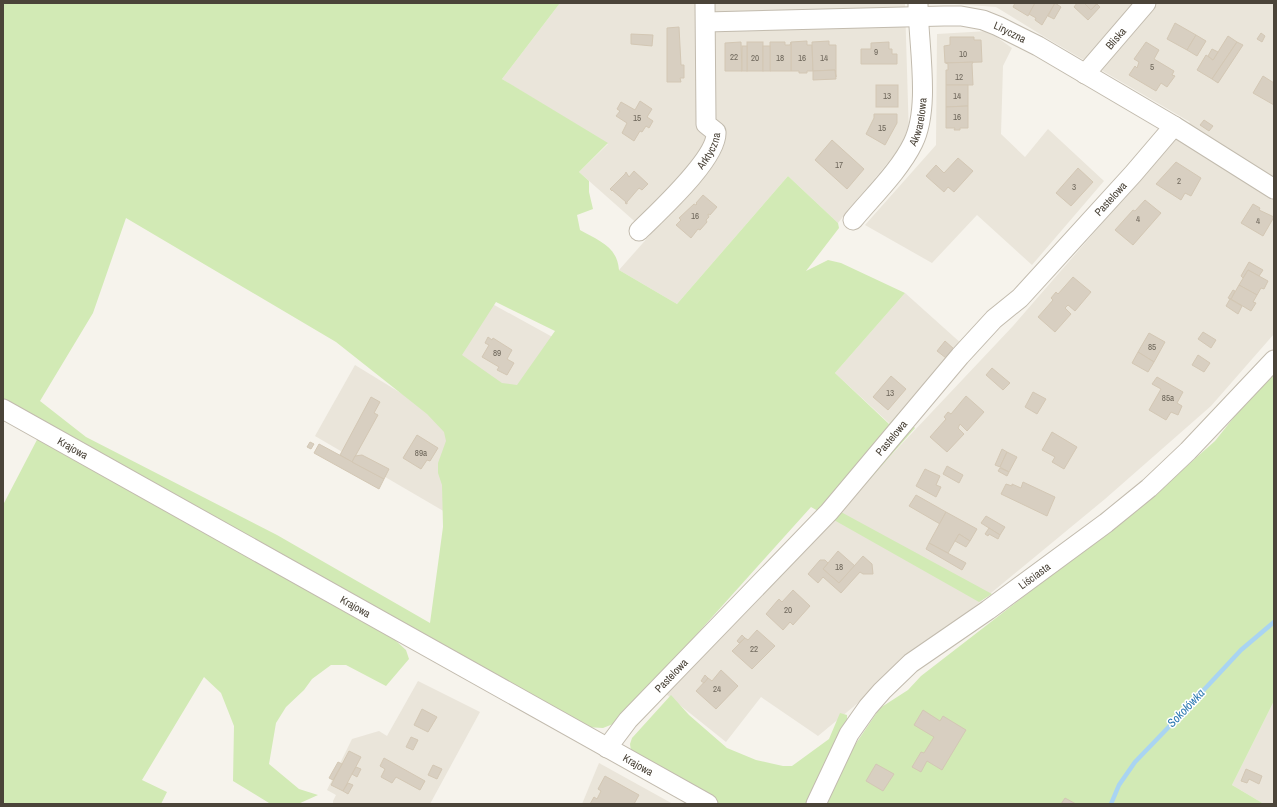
<svg xmlns="http://www.w3.org/2000/svg" width="1277" height="807" viewBox="0 0 1277 807" font-family="'Archivo Narrow',sans-serif">
<style>
.residential{fill:#eae5da}
.green{fill:#d2eab5;fill-rule:evenodd}
.lines{fill:none;stroke-linecap:round;stroke-linejoin:round}
.stream{stroke:#a9d4f2;stroke-width:4.5}
.building{fill:#d8cfc1;stroke:#d3c7b4}
.minor-casing{stroke:#c2bbae;stroke-width:21}
.minor{stroke:#fff;stroke-width:19}
.labels{text-anchor:middle;stroke-width:3;stroke-linejoin:round;paint-order:stroke}
.number-label{font-size:9px;fill:#6e675b}
.street-label{font-size:11px;fill:#4b4439;stroke:#fff}
.water-label{font-size:12px;font-style:italic;fill:#2e7ab2;stroke:#fff}
</style>
<rect width="100%" height="100%" fill="#f6f3ec"/>
<g class="residential">
<path d="M560,3H1274V334L1211,406L1105,499L818,736L761,697L726,742L666,694L1013,326L1190,122L1048,39L996,7L940,3L905,4L909,137L838,223L788,176L677,304L619,270L650,235L579,172L608,144L502,79Z"/>
<path d="M988,31L1012,48L1003,66L1001,134L1025,157L1048,129L1104,181L1032,265L977,215L932,263L865,225L936,145L937,34Z"/>
<path d="M905,293L963,345L890,424L835,373Z"/>
<path d="M476,295L567,345L521,419L436,361Z"/>
<path d="M355,365L507,458L464,523L315,436Z"/>
<path d="M418,681L480,712L430,804H333V801L336,795L327,790L352,739L379,731L387,736Z"/>
<path d="M1274,701V804H1264L1232,785Z"/>
<path d="M599,763L673,804H582Z"/>
</g>
<g class="green">
<path d="M3,3H560L502,79L608,143L579,172L589,181V192L593,209L577,215L580,230C599,241 617,246 619,270L677,304L788,176L838,223L839,228L806,271L828,260L841,263L905,293L835,373L889,424L900,412L915,428L841,512L992,594L979,602L811,507L618,722L603,728L586,727L3,406ZM126,218L336,342L427,414L444,432L446,441L438,463V473L442,485L443,527L430,623L277,535L86,437L40,401L93,313ZM496,302L555,331L517,385L502,383L462,355Z"/>
<path d="M1274,367V701L1232,785L1264,804H824L846,758L880,708L908,690L921,676L1146,502L1215,441Z"/>
<path d="M40,434L373,620L406,650L409,659L386,686L346,665H331L312,679L304,690L286,707L276,723L269,764L299,789L318,795L298,804H269V803L233,781L234,726L221,693L204,677L142,780L167,792L161,804H3V505Z"/>
<path d="M671,695L689,715L727,748L756,760L783,766H792L829,739L840,713L847,715V721L808,804H719L686,786L631,751L630,744L632,738Z"/>
</g>
<g class="lines">
<path class="stream" d="M1111,804L1119,785L1135,762L1187,708L1241,650L1274,622"/>
</g>
<g class="building">
<path d="M1015,3H1035L1028,16L1013,7Z"/>
<path d="M1035,3H1055L1042,25L1035,20L1036,18L1029,14Z"/>
<path d="M1055,3L1061,7L1054,19L1048,16Z"/>
<path d="M1077,3H1084L1091,10L1097,4L1100,7L1088,20L1074,7Z"/>
<path d="M1084,3H1097L1091,10Z"/>
<path d="M1175,23L1196,35L1187,50L1167,39Z"/>
<path d="M679,27L681,65H684V78H680L681,82H667V28Z"/>
<path d="M1261,33L1265,36L1262,42L1257,39Z"/>
<path d="M631,34L653,35L652,46L631,44Z"/>
<path d="M1196,35L1206,41L1197,56L1187,50Z"/>
<path d="M1228,36L1237,42L1212,79L1197,70L1206,55L1213,60Z"/>
<path d="M950,37H974V40H981L982,62L945,63L944,46L950,45Z"/>
<path d="M807,41V45H812L813,71H807V73H799V71H791V42Z"/>
<path d="M829,41V45H836V77L835,70L813,71L812,42Z"/>
<path d="M741,42L742,71H725V43Z"/>
<rect x="747" y="42" width="16" height="29"/>
<path d="M770,42H785V45H790L791,42V71H770Z"/>
<path d="M889,42V49H892V54H897V64H861V49H871V43Z"/>
<path d="M1146,42L1159,50L1154,59L1174,71L1172,75L1175,76L1167,87L1161,83L1156,91L1129,75L1135,66L1137,68L1139,62L1134,59Z"/>
<path d="M1237,42L1243,45L1218,83L1212,79Z"/>
<rect x="742" y="46" width="5" height="25"/>
<rect x="763" y="46" width="7" height="25"/>
<path d="M1212,49L1218,52L1213,60L1208,56Z"/>
<path d="M973,62L972,64L973,85H946V70H948V64L946,63Z"/>
<path d="M835,70L836,79L813,80V71Z"/>
<path d="M1263,76L1274,83V105L1253,93Z"/>
<rect x="876" y="85" width="22" height="22"/>
<path d="M946,85H968V106L946,107Z"/>
<path d="M640,101L652,109L647,117L653,121L649,128L646,126L642,132L640,131L634,141L622,133L627,123L616,116L620,111L617,109L621,102L635,110Z"/>
<path d="M968,106V128H960V130H954L955,128H946V107Z"/>
<path d="M874,114H897V123L885,145L866,134L874,118Z"/>
<path d="M1204,120L1213,126L1209,131L1200,125Z"/>
<path d="M832,140L864,169L847,189L815,160Z"/>
<path d="M958,158L973,171L954,192L948,187L944,192L926,176L936,165L944,173Z"/>
<path d="M1176,162L1201,178L1191,196L1185,193L1181,200L1156,184Z"/>
<path d="M1078,168L1093,182L1071,206L1056,193Z"/>
<path d="M634,171L648,184L642,190L639,188L627,202V204L625,203L626,202L612,190V191L610,189L625,174L626,172L629,177Z"/>
<path d="M703,195L717,207L710,215L708,214V215L709,217L706,220L707,222L700,230L698,229L691,238L676,225L681,220L679,218L694,204L696,205L697,204L696,203Z"/>
<path d="M1145,200L1161,213L1133,245L1115,230L1133,210L1135,211Z"/>
<path d="M1253,204L1260,208L1259,210L1274,217L1263,236L1241,223Z"/>
<path d="M1249,262L1263,270L1259,276L1248,270L1243,278L1241,276Z"/>
<path d="M1248,270L1268,281L1264,289L1261,288L1257,295L1239,285Z"/>
<path d="M1073,277L1091,292L1075,311L1068,305L1065,308L1071,314L1055,332L1038,317L1053,300L1051,298L1056,292L1058,294Z"/>
<path d="M1239,285L1257,295L1253,302L1256,303L1251,311L1231,299Z"/>
<path d="M1233,290L1235,291L1231,299L1228,298Z"/>
<path d="M1230,299L1242,306L1238,314L1226,306Z"/>
<path d="M1203,332L1216,340L1211,348L1198,339Z"/>
<path d="M1149,333L1165,342L1154,362L1138,352Z"/>
<path d="M488,337L492,340L493,338L512,350L507,359L514,363L507,375L497,370L499,367L482,357L489,345L485,343Z"/>
<path d="M945,341L954,349L946,358L937,351Z"/>
<path d="M1138,352L1154,362L1148,372L1132,363Z"/>
<path d="M1198,355L1210,363L1204,372L1192,365Z"/>
<path d="M992,368L1010,383L1003,390L986,375Z"/>
<path d="M891,376L906,389L888,410L873,397Z"/>
<path d="M1157,377L1183,392L1177,403L1182,406L1178,415L1171,412L1166,420L1149,410L1161,389L1152,384Z"/>
<path d="M1033,392L1046,399L1037,414L1025,407Z"/>
<path d="M966,396L984,412L967,431L960,424L958,428L964,434L947,452L930,437L946,419L944,417L948,412L951,414Z"/>
<path d="M371,397L380,402L374,413L378,415L352,462L340,455Z"/>
<path d="M1052,432L1077,447L1064,469L1052,462L1055,457L1042,450Z"/>
<path d="M417,435L438,448L430,461L427,460L421,469L403,458Z"/>
<path d="M310,442L314,444L311,449L307,447Z"/>
<path d="M319,444L384,479L379,489L314,453Z"/>
<path d="M1002,449L1007,452L1000,467L995,465Z"/>
<path d="M1007,452L1017,457L1009,472L1000,467Z"/>
<path d="M362,455L389,469L384,479L352,462L355,456Z"/>
<path d="M947,466L963,475L959,483L943,474Z"/>
<path d="M1000,468L1009,472L1007,476L998,471Z"/>
<path d="M925,469L940,476L936,485L941,487L936,497L916,486Z"/>
<path d="M1023,482L1055,497L1047,516L1001,494L1006,484L1012,486V484L1021,488Z"/>
<path d="M916,495L946,512L940,524L909,506Z"/>
<path d="M946,512L977,529L970,541L959,534L948,553L929,543Z"/>
<path d="M986,516L1005,527L1000,535L981,523Z"/>
<path d="M989,528L1000,535L998,539L989,534L988,536L985,534Z"/>
<path d="M959,534L970,541L966,547L955,541Z"/>
<path d="M929,543L966,563L962,570L926,549Z"/>
<path d="M838,551L855,566L839,583L823,569Z"/>
<path d="M863,556L872,564L873,574H863L860,572L841,593L823,577L818,583L808,574L820,560H825L828,563L823,569L839,583Z"/>
<path d="M793,590L810,606L793,625L790,622L783,630L766,614L778,600L779,599L782,602Z"/>
<path d="M757,630L775,646L752,669L732,651L745,638L748,640Z"/>
<path d="M742,635L745,638L739,643L737,641Z"/>
<path d="M721,670L738,686L716,709L696,691L708,678L712,681Z"/>
<path d="M705,675L708,678L704,683L701,681Z"/>
<path d="M422,709L437,717L428,732L414,725Z"/>
<path d="M923,710L940,721L943,716L966,730L942,770L927,761L921,772L912,767L921,752L924,753L934,737L914,725Z"/>
<path d="M411,737L418,740L413,750L406,747Z"/>
<path d="M349,751L361,757L343,791L331,785Z"/>
<path d="M384,758L425,781L420,790L396,777L392,783L381,777L385,769L380,766Z"/>
<path d="M338,762L342,764L333,780L329,778Z"/>
<path d="M876,764L894,774L883,791L866,781Z"/>
<path d="M433,765L442,769L437,779L428,775Z"/>
<path d="M356,767L361,769L357,777L352,774Z"/>
<path d="M1246,769L1262,776L1259,784L1249,779L1247,783L1241,781Z"/>
<path d="M605,776L639,795L634,804H590L594,797L597,799L601,791L598,789Z"/>
<path d="M348,783L353,785L348,794L343,791Z"/>
<path d="M1065,798L1076,804H1061Z"/>
</g>
<g class="lines">
<defs>
<g id="minor">
<path id="s1" d="M706,22L944,16H961L983,20L998,26L1038,46L1174,126L1274,189"/>
<path id="s2" d="M1085,74L1146,3"/>
<path id="s3" d="M853,220C872,197 900,170 913,143C931,107 918,43 918,3"/>
<path id="s4" d="M639,231C658,212 718,158 716,132L706,124V121L705,3"/>
<path id="s5" d="M3,409L708,804"/>
<path id="s6" d="M607,748L628,720L829,512L960,356L994,319L1020,298L1133,174L1174,126"/>
<path id="s7" d="M816,804L849,734L868,707L882,691L911,663L988,610L1106,523L1149,488L1188,451L1274,360"/>
</g>
</defs>
<use href="#minor" class="minor-casing"/>
<use href="#minor" class="minor"/>
</g>
<g class="labels">
<g class="number-label">
<text x="876" y="55">9</text>
<text x="963" y="57">10</text>
<text x="734" y="60">22</text>
<text x="755" y="61">20</text>
<text x="780" y="61">18</text>
<text x="802" y="61">16</text>
<text x="824" y="61">14</text>
<text x="1152" y="70">5</text>
<text x="959" y="80">12</text>
<text x="887" y="99">13</text>
<text x="957" y="99">14</text>
<text x="957" y="120">16</text>
<text x="637" y="121">15</text>
<text x="882" y="131">15</text>
<text x="839" y="168">17</text>
<text x="1179" y="184">2</text>
<text x="1074" y="190">3</text>
<text x="695" y="219">16</text>
<text x="1138" y="222">4</text>
<text x="1258" y="224">4</text>
<text x="1152" y="350">85</text>
<text x="497" y="356">89</text>
<text x="890" y="396">13</text>
<text x="1168" y="401">85a</text>
<text x="421" y="456">89a</text>
<text x="839" y="570">18</text>
<text x="788" y="613">20</text>
<text x="754" y="652">22</text>
<text x="717" y="692">24</text>
</g>
<g class="street-label">
<text dy="4" stroke="none"><textPath href="#s1" startOffset="307">Liryczna</textPath></text>
<text dy="4" stroke="none"><textPath href="#s2" startOffset="47">Bliska</textPath></text>
<text dy="4" stroke="none"><textPath href="#s3" startOffset="120">Akwarelowa</textPath></text>
<text dy="4" stroke="none"><textPath href="#s4" startOffset="107">Arktyczna</textPath></text>
<text dy="4" stroke="none"><textPath href="#s6" startOffset="746">Pastelowa</textPath></text>
<text dy="4" stroke="none"><textPath href="#s6" startOffset="421">Pastelowa</textPath></text>
<text dy="4" stroke="none"><textPath href="#s5" startOffset="80">Krajowa</textPath></text>
<text dy="4" stroke="none"><textPath href="#s7" startOffset="323">Liściasta</textPath></text>
<text dy="4" stroke="none"><textPath href="#s5" startOffset="404">Krajowa</textPath></text>
<text dy="4" stroke="none"><textPath href="#s6" startOffset="97">Pastelowa</textPath></text>
<text dy="4" stroke="none"><textPath href="#s5" startOffset="728">Krajowa</textPath></text>
</g>
<g class="water-label">
<text transform="translate(1186 708) rotate(-46)" y="4">Sokołówka</text>
</g>
</g>
<rect width="1277" height="807" fill="none" stroke="#4b4439" stroke-width="8"/>
</svg>
